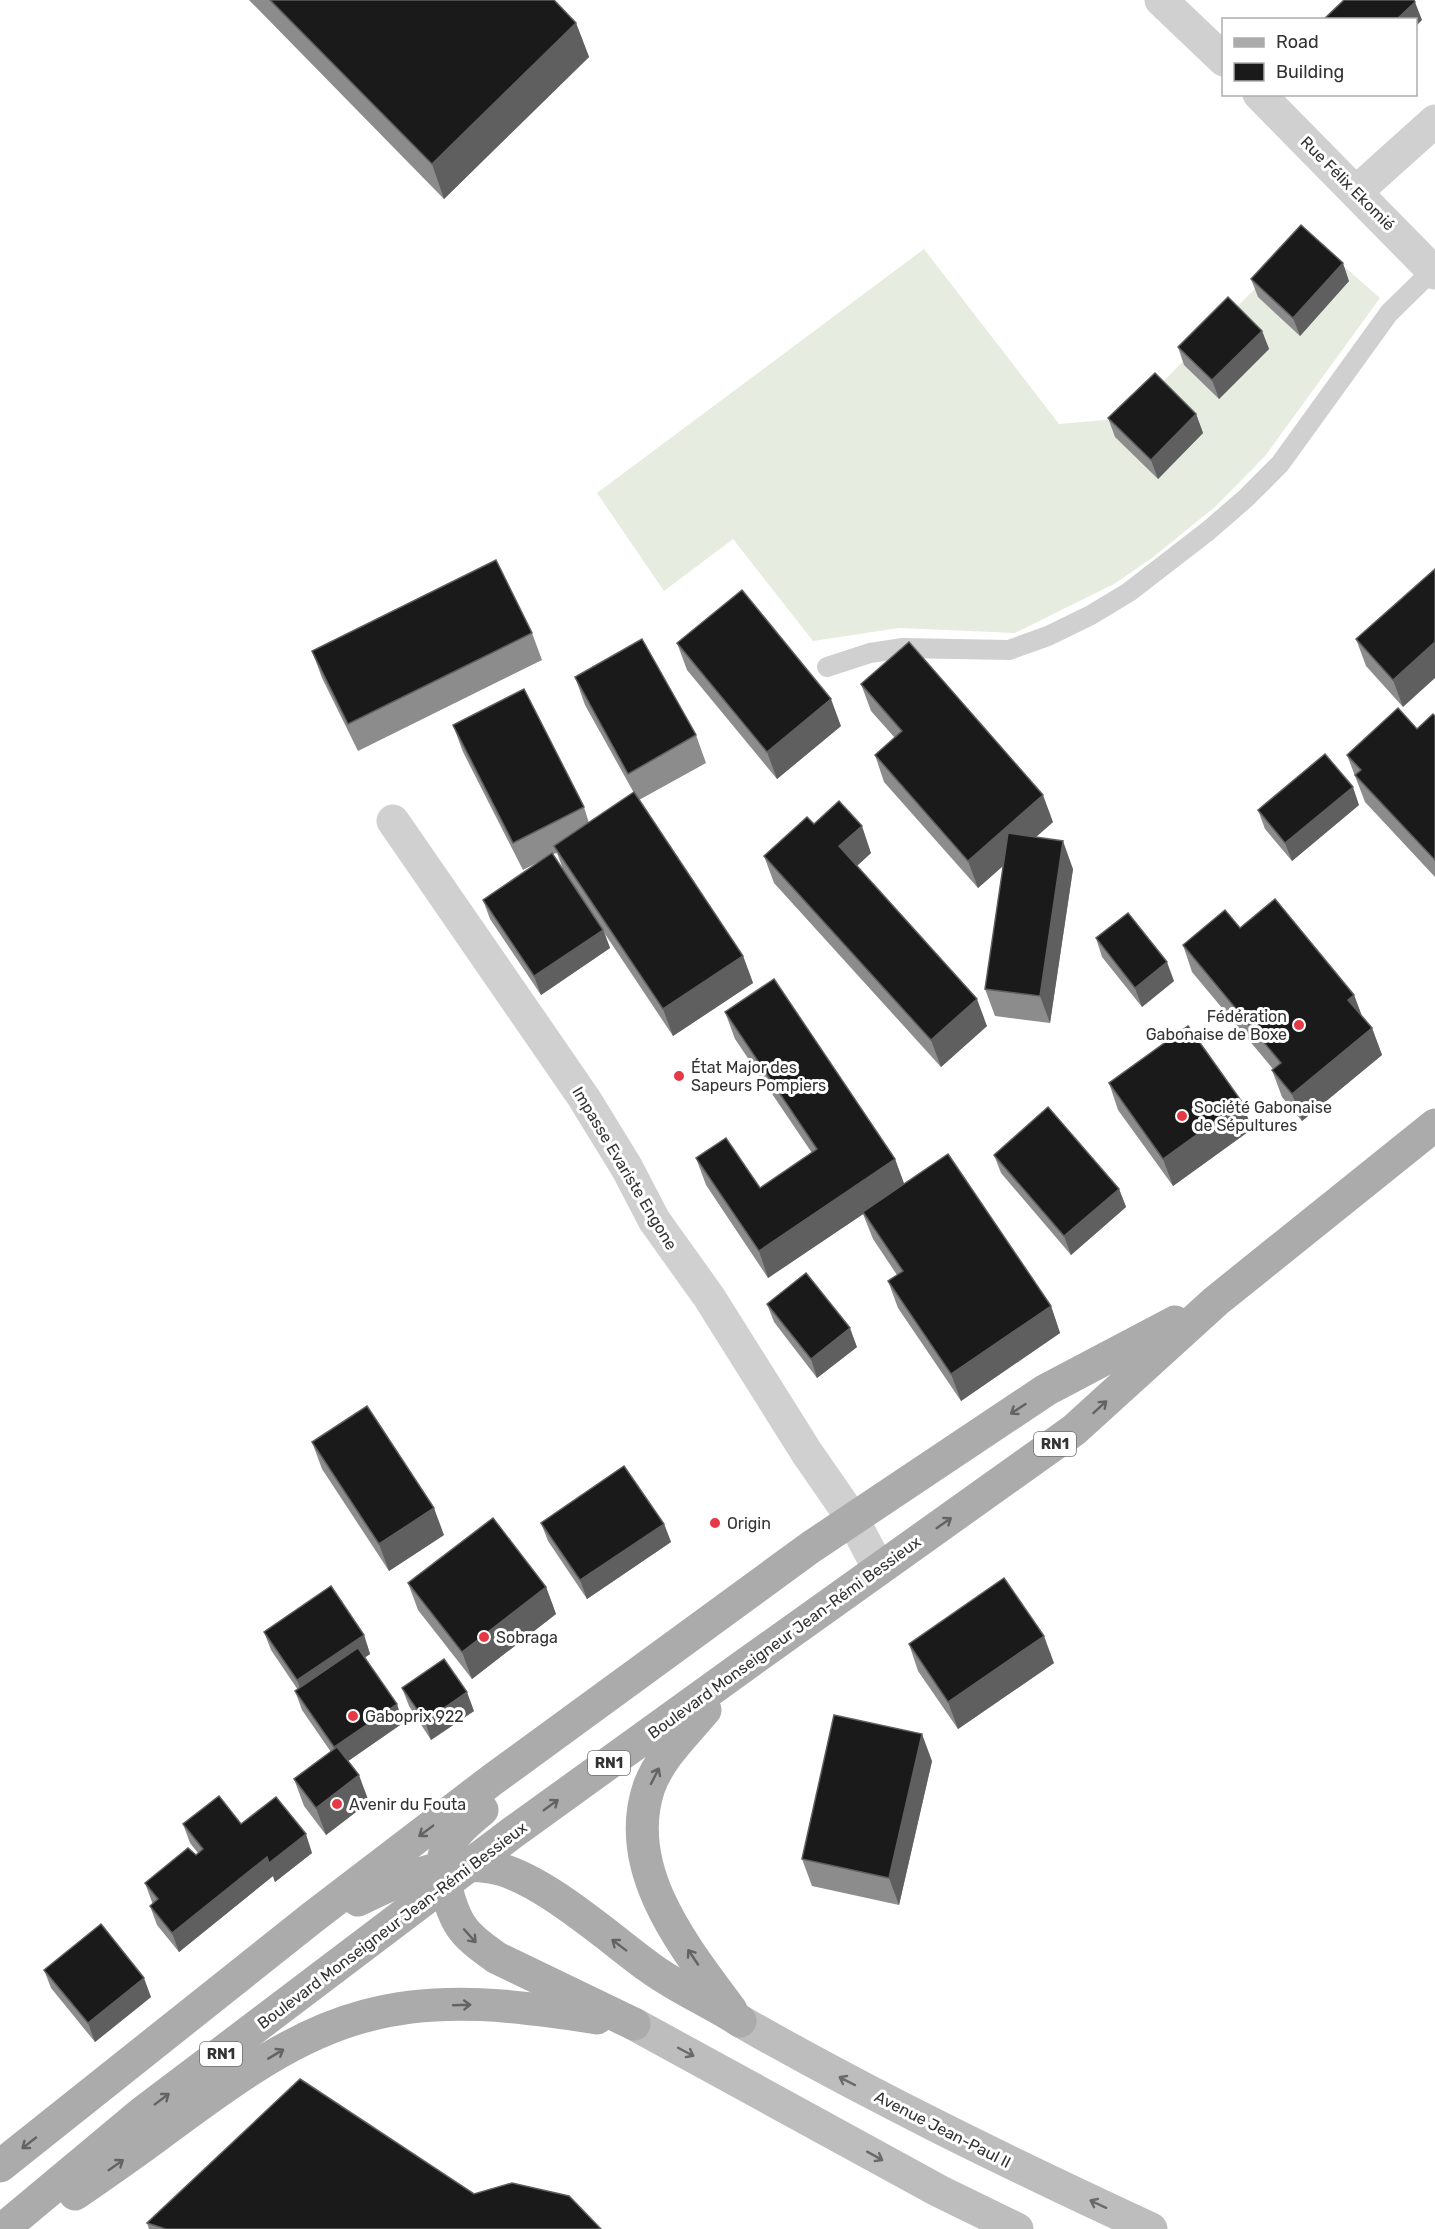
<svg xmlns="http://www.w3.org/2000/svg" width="1435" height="2229" viewBox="0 0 1435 2229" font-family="Rubik,sans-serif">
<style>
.garden{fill:#e6ecdf}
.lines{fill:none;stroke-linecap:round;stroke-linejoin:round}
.service{stroke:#d0d0d0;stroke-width:20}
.minor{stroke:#d0d0d0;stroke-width:33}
.secondary{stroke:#bdbdbd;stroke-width:33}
.primary{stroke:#ababab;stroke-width:33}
.wall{fill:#8c8c8c;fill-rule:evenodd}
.shaded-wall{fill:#5f5f5f}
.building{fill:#1a1a1a;stroke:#5f5f5f;stroke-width:1.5}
.oneway{stroke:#636363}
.oneway2{stroke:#6a6a6a}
.poi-dot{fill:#e63946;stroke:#fff;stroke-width:2}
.labels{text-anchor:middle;stroke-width:6;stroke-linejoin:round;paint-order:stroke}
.shield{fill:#fff;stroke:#707070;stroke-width:1.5}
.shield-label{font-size:15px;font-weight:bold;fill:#333}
.street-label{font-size:16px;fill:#333;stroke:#fff}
.poi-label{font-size:16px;fill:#333;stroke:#fff;text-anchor:start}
</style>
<rect width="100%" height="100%" fill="#fff"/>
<path class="garden" d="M1308,235L1380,298L1265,456L1216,506L1152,558L1114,584L1015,633L899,628L813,641L733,539L664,591L597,493L924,249L1059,424L1127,418Z"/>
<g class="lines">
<path class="service" d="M827,667L870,653L903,648L1009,650L1048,636L1091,615L1129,592L1208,531L1246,498L1280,464L1389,313L1433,270"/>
<g class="minor">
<path d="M1161,0L1224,60"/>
<path d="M1259,94L1435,273"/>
<path d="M1356,192L1435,121"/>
<path d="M393,821L584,1098L627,1168L654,1220L709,1297L807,1453L852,1518L879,1569"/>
</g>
<g class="secondary">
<path d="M740,2021C873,2097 1011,2164 1151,2229"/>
<path d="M634,2024L939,2191L1017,2229"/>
</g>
<g class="primary">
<path d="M705,1710C685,1734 660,1757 649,1787C621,1870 685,1948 731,2010"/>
<path d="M482,1810C466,1823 450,1836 444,1856C439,1872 451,1909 459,1923C468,1938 483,1948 497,1958L634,2024"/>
<path d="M358,1900C398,1880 443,1860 489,1867C537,1873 609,1938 649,1967C677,1988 711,2002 740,2021"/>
<path d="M0,2166L313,1917L492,1780L811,1547L1046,1390L1175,1322"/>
<path d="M75,2194C104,2174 133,2154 161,2133C224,2087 289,2036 365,2016C441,1995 521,2006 597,2018"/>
<path d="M3,2229L142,2113L512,1833L749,1662L1074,1430L1216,1301L1435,1125"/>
</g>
</g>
<g class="wall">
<path d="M249,0H554L576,23L589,57L444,199Z"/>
<path d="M1251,279L1349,281L1300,336L1258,297Z"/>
<path d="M1262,331L1269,349L1219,399L1184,365L1178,347Z"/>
<path d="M1196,414L1203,433L1158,479L1115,437L1108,418Z"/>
<path d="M1435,569L1403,707L1366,666L1356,639Z"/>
<path d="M532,633L542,660L358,751L322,678L312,651Z"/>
<path d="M677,643L841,726L777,779L687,670Z"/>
<path d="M575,677L696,735L706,763L639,800L743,956L753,983L673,1036L605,934L610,948L541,995L490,919L483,900L542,860L523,870L463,752L453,725L584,807L589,823L634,793L585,705ZM557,853L563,869L553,854Z"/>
<path d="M861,684L1053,822L1036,837L1073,869L1050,1023L995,1016L985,989L1003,866L978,888L884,782L875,755L895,738L871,711Z"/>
<path d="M1435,716V877L1365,802L1347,755L1417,729Z"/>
<path d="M1359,805L1292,861L1265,829L1258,810Z"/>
<path d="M814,824L871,853L857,866L987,1026L941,1067L774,883L764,856Z"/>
<path d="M1240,928L1354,995L1362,1016L1372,1028L1382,1055L1302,1121L1282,1097L1272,1070L1273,1069L1192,972L1183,945Z"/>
<path d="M1096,938L1174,981L1142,1007L1102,957Z"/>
<path d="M725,1012L895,1159L904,1184L1051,1306L1060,1333L961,1401L898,1308L888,1281L897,1275L873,1239L863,1214L768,1278L706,1185L696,1158L760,1188L812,1153L735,1039Z"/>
<path d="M1109,1083L1252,1129L1173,1186L1118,1110Z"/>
<path d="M994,1155L1119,1189L1126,1207L1071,1255L1001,1173Z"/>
<path d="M767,1304L857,1347L817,1378L774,1322Z"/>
<path d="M312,1442L444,1535L389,1571L322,1469Z"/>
<path d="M541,1523L664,1524L671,1542L587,1599L548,1541Z"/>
<path d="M408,1583L546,1587L556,1614L472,1679L418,1610Z"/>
<path d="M264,1632L364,1635L370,1654L364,1658L403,1723L348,1761L369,1802L326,1835L304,1806L294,1779L331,1752L302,1710L295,1691L298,1690L271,1650Z"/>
<path d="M909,1644L1054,1663L958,1729L918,1671Z"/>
<path d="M402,1688L474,1711L431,1740L409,1706Z"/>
<path d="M932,1761L899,1905L812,1886L802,1859Z"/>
<path d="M183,1824H241L312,1853L275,1882L273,1876L179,1952L157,1925L150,1906L153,1904L152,1902L145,1883L198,1853L190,1843Z"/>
<path d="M44,1970L151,1997L95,2042L51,1988Z"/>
<path d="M474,2194L601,2229H149L147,2223Z"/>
</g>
<g class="shaded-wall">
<path d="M1415,2L1422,20L1416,26V20H1396Z"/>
<path d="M576,23L589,57L444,199L432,164Z"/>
<path d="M1343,263L1349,281L1300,336L1293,318Z"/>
<path d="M1262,331L1269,349L1219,399L1212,380Z"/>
<path d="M1196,414L1203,433L1158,479L1151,460Z"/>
<path d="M1435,642V678L1403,707L1393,680Z"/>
<path d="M831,699L841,726L777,779L767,752Z"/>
<path d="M1353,787L1359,805L1292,861L1285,843Z"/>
<path d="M1043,795L1053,822L978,888L968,861Z"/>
<path d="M862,826L871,853L849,873L839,846Z"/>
<path d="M1063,841L1073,869L1050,1023L1040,996Z"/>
<path d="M603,930L610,948L541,995L534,976Z"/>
<path d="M743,956L753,983L673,1036L663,1009Z"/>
<path d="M1167,962L1174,981L1142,1007L1135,988Z"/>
<path d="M1354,995L1364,1022L1348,1000Z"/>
<path d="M977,999L987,1026L941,1067L931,1040Z"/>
<path d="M1372,1028L1382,1055L1302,1121L1292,1094Z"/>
<path d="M1242,1102L1252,1129L1173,1186L1163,1159Z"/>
<path d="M895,1159L905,1186L768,1278L759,1251Z"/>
<path d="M1119,1189L1126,1207L1071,1255L1064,1236Z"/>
<path d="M1051,1306L1060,1333L961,1401L951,1374Z"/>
<path d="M850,1328L857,1347L817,1378L811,1359Z"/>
<path d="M434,1508L444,1535L389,1571L379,1544Z"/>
<path d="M664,1524L671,1542L587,1599L580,1580Z"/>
<path d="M546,1587L556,1614L472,1679L462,1652Z"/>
<path d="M364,1635L370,1654L304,1699L297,1680Z"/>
<path d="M1044,1636L1054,1663L958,1729L948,1702Z"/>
<path d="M467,1692L474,1711L431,1740L425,1721Z"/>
<path d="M397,1704L403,1723L341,1766L334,1747Z"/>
<path d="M922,1734L932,1761L899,1905L889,1878Z"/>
<path d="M359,1775L369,1802L326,1835L316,1808Z"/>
<path d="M306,1834L312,1853L275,1882L273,1876L179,1952L172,1933L267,1857Z"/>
<path d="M144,1978L151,1997L95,2042L88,2023Z"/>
</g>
<g class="building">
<path d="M270,0H554L576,23L432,164Z"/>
<path d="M1344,0H1414L1415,2L1396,20H1323Z"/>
<path d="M1301,225L1343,263L1293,318L1251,279Z"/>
<path d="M1228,297L1262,331L1212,380L1178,347Z"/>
<path d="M1155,373L1196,414L1151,460L1108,418Z"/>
<path d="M496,560L532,633L348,724L312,651Z"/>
<path d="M1435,569V642L1393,680L1356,639Z"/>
<path d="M742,590L831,699L767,752L677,643Z"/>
<path d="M642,639L696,735L628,774L575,677Z"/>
<path d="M909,642L1043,795L968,861L875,755L902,731L861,684Z"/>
<path d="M524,689L584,807L513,843L453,725Z"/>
<path d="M1398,708L1417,729L1433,714L1435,716V860L1355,775L1361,770L1347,755Z"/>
<path d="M1325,754L1353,787L1285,843L1258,810Z"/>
<path d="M634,792L743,956L663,1009L554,846Z"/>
<path d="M839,801L862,826L839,846L977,999L931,1040L764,856L807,817L814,824Z"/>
<path d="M1008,833L1063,841L1040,996L985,989Z"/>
<path d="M552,853L603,930L534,976L483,900Z"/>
<path d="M1275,899L1354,995L1348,1000L1372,1028L1292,1094L1272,1070L1281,1063L1183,945L1225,910L1240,928Z"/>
<path d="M1128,913L1167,962L1135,988L1096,938Z"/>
<path d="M774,979L895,1159L759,1251L696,1158L726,1138L760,1188L817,1149L725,1012Z"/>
<path d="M1188,1026L1242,1102L1163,1159L1109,1083Z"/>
<path d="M1048,1107L1119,1189L1064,1236L994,1155Z"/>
<path d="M948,1154L1051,1306L951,1374L888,1281L903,1271L863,1212Z"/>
<path d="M806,1273L850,1328L811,1359L767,1304Z"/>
<path d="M367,1406L434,1508L379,1544L312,1442Z"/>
<path d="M624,1466L664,1524L580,1580L541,1523Z"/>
<path d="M493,1518L546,1587L462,1652L408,1583Z"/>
<path d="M1004,1578L1044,1636L948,1702L909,1644Z"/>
<path d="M331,1586L364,1635L297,1680L264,1632Z"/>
<path d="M358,1648L397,1704L334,1747L295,1691Z"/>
<path d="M444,1659L467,1692L425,1721L402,1688Z"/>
<path d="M834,1715L922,1734L889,1878L802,1859Z"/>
<path d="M337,1747L359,1775L316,1808L294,1779Z"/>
<path d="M219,1796L241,1824L276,1797L306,1834L269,1863L267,1857L172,1933L150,1906L158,1899L145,1883L188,1848L196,1855L203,1849L183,1824Z"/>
<path d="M101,1924L144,1978L88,2023L44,1970Z"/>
<path d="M300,2079L474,2194L512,2183L569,2196L601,2229H166L147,2223Z"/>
</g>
<defs><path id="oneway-shaft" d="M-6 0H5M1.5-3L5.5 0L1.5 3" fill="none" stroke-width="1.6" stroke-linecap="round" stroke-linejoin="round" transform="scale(1.5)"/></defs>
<g class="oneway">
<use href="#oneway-shaft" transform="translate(1100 1407) rotate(-42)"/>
<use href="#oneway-shaft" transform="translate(1018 1409) rotate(147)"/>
<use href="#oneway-shaft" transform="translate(944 1523) rotate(-35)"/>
<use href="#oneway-shaft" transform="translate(655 1776) rotate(-63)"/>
<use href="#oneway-shaft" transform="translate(551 1805) rotate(-36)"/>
<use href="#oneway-shaft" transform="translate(426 1831) rotate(143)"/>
<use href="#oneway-shaft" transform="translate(470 1936) rotate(48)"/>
<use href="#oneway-shaft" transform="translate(619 1945) rotate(-143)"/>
<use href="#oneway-shaft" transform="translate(693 1957) rotate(-124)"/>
<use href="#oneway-shaft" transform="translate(462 2005) rotate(-2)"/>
<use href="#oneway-shaft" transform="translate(276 2054) rotate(-31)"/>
<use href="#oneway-shaft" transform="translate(162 2099) rotate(-37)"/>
<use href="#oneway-shaft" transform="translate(29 2143) rotate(142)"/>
<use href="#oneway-shaft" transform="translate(116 2165) rotate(-35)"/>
</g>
<g class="oneway2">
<use href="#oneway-shaft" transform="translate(686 2052) rotate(28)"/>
<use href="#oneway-shaft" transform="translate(847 2081) rotate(-153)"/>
<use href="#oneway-shaft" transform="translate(875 2156) rotate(29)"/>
<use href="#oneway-shaft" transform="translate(1098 2204) rotate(-155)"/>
</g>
<g class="poi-dot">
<circle cx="1299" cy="1025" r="6"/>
<circle cx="679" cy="1076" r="6"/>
<circle cx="1182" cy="1116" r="6"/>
<circle cx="715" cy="1523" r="6"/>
<circle cx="484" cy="1637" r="6"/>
<circle cx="353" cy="1716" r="6"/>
<circle cx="337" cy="1804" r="6"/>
</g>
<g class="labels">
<g class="shield">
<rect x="1034" y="1432" width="42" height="24" rx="4.5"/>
<rect x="588" y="1751" width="42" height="24" rx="4.5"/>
<rect x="200" y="2042" width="42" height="24" rx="4.5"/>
</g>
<g class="shield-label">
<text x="1055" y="1449">RN1</text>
<text x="609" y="1768">RN1</text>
<text x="221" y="2059">RN1</text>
</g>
<g class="street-label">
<text transform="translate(1348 183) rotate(45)" y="6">Rue Félix Ekomié</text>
<text transform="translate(625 1168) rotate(59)" y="6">Impasse Evariste Engone</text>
<text transform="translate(784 1637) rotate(-36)" y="6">Boulevard Monseigneur Jean-Rémi Bessieux</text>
<text transform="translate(392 1925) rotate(-37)" y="6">Boulevard Monseigneur Jean-Rémi Bessieux</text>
<text transform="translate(943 2129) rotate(27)" y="6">Avenue Jean-Paul II</text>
</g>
<g class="poi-label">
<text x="1287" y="1022" text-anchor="end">Fédération<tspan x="1287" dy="18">Gabonaise de Boxe</tspan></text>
<text x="691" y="1073">État Major des<tspan x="691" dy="18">Sapeurs Pompiers</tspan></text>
<text x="1194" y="1113">Société Gabonaise<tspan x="1194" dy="18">de Sépultures</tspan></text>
<text x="727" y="1529">Origin</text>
<text x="496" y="1643">Sobraga</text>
<text x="365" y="1722">Gaboprix 922</text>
<text x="349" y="1810">Avenir du Fouta</text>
</g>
</g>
<rect x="1222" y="18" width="195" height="78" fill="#ffffff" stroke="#adadad" stroke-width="1.5"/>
<rect x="1234" y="38" width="30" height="9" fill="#ababab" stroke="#adadad" stroke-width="1.5"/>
<text x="1276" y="48" font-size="18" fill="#333333">Road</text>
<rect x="1234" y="63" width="30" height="18" fill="#1a1a1a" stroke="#adadad" stroke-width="1.5"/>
<text x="1276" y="78" font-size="18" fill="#333333">Building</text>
</svg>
